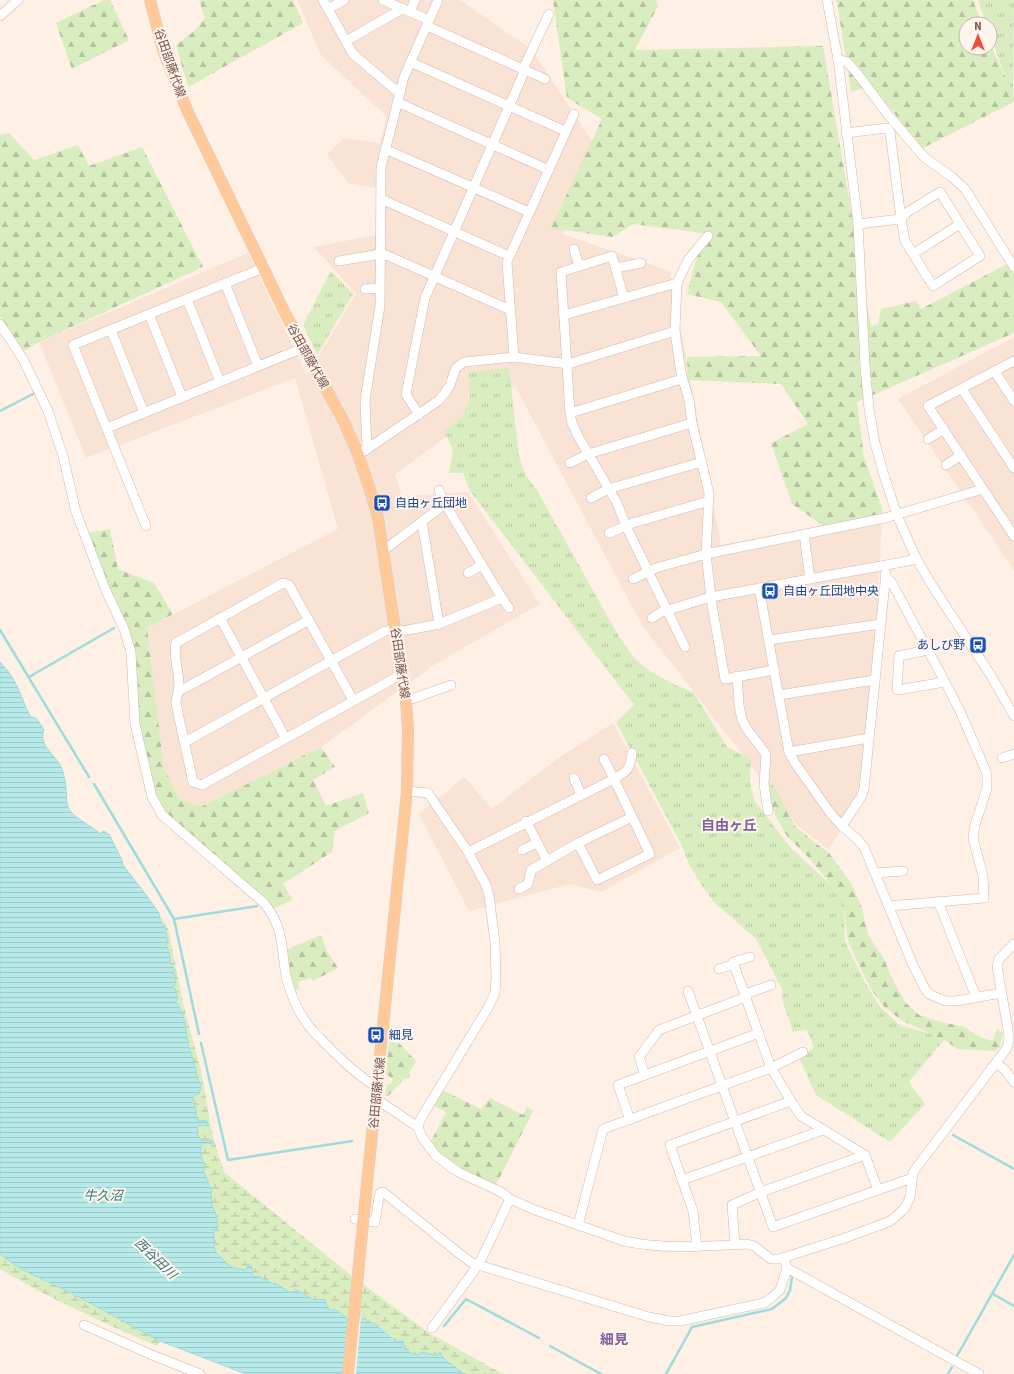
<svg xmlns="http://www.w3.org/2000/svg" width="1014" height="1374" viewBox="0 0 1014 1374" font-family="'Source Sans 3','Noto Sans JP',sans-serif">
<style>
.residential{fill:#f9e3d5}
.grass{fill:url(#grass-tufts)}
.forest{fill:url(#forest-firs)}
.wetland{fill:url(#wetland-marsh)}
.water{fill:url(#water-rules);stroke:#9cdddc}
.pier{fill:#fef0e4}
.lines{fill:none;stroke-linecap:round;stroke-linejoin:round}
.stream{stroke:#9cdddc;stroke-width:2.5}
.minor-casing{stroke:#d3b7ac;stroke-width:10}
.major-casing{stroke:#d9cecb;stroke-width:12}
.minor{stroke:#fff;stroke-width:9}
.major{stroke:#ffc99a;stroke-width:11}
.major-bridge-casing{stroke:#d9cecb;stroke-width:12;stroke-linecap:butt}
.major-bridge{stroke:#ffc99a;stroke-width:11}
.labels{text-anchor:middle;stroke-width:4;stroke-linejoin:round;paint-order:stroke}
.street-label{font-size:12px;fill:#795147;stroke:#fff5ec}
.transit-label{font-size:12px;fill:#164399;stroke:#fff5ec;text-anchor:start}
.water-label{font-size:13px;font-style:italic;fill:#367979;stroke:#fff5ec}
.quarter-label{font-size:14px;font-weight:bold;fill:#80629e;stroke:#fff5ec}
</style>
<defs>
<pattern id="grass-tufts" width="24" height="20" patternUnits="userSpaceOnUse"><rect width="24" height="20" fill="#daedc1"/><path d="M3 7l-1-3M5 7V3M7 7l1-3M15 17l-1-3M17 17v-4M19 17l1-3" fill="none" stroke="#b6c29f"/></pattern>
<pattern id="forest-firs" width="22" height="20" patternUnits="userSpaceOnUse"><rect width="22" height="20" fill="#daedc1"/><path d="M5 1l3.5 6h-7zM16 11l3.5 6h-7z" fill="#b6c29f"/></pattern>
<pattern id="wetland-marsh" width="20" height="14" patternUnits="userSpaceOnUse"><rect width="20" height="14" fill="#daedc1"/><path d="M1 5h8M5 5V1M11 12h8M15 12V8" fill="none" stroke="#b6c29f"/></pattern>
<pattern id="water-rules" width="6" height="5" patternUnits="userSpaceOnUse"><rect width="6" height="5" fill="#b6eae9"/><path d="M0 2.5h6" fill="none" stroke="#a0cac9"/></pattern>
</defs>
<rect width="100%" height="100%" fill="#fef0e4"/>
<g class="residential">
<path d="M297,0H460L531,49L606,162L563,234L670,271L721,545L882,514L873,712L865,797L828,849L797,825L642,625L515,386L395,474L402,496L468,492L540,604L434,665L321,747L201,807L180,799L164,768L147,628L338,529L295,378L86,458L39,342L248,253L307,375L356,294L314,247L376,235V188L348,183L327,154L345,138L380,143L387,117L321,55Z"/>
<path d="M1014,337V570L898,399Z"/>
<path d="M613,723L680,848L601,892L570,884L469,911L419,814L464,777L492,809L557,759Z"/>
</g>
<g class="grass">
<path d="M978,0H1014L1013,98L990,34V24H986Z"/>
<path d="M331,271L353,294L317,355L303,325Z"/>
<path d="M509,368L519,457L526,475L538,492L618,635L635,659L650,671L675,685L694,693L727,747L751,759L750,782L754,800L790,847L832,886L844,907L845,942L867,986L881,1008L901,1026L929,1033L944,1040L909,1082L925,1104L890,1142L816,1095L800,1060L814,1047L807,1030L793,1032L782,999L783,991L756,939L715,903L702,886L689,864L682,846L616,722L634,705L470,491L463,473H449L453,450L444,431L461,418L470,398L468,372Z"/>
</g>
<g class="forest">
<path d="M104,0H110L129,40L72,69L56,23Z"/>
<path d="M199,0H293L303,23L188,87L176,45L194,31L205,18Z"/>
<path d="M553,0H656L658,6L635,50L823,46L871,327L878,324L881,309L916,301L921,309L1009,263L1014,274V333L857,402L864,457L882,508V514L824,526L792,504L771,443L808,424L781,384L688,380L687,357L761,356L721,302L687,294L703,233L633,224L613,237L551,228L602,119L567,98Z"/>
<path d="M835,0H973L982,24H966V48H990V42L1014,98V102L923,148L871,85L851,92L837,2Z"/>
<path d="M9,133L34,160L78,145L89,166L142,147L203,267L39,342L24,351L0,316V135Z"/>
<path d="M110,529L118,569L154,583L173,614L147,628L164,768L180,799L201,807L321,747L335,767L313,780L326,806L363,793L369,813L335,831L332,852L283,884L293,900L272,909L169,818L156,801L138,722L135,653L86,533Z"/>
<path d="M766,777L777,791L795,826L814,842L829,853L851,883L862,908L868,935L884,959L891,976L905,1002L919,1015L937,1021L964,1027L978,1036L992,1041L997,1029L1003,1032L1000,1046L995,1051L958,1049L944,1040L903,1021L884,1007L869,986L848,941L844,907L832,886L811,860L787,836L775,815L768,792Z"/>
<path d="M321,935L327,951L338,968L313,981L311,978L298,982L300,989L294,991L288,966L286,950Z"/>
<path d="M389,1042L399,1043L416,1061L410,1072L409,1078L404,1079L388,1096L385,1095L387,1085L391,1084L393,1079L386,1074Z"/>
<path d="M442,1090L481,1109L490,1098L523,1115L527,1107L533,1111L496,1185L449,1163L440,1156L430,1143L446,1112L433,1105Z"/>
</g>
<g class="wetland">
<path d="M159,913L168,928L184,1007L201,1071L213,1137L224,1172L348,1273L429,1333L503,1374H464L450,1363H448L441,1355V1353L436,1356L423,1352L417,1355L411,1353L402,1347L404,1342L395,1341L380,1327L364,1319H348L336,1310L328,1309L295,1289L289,1293L277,1285H275L260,1277L252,1276L245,1270L234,1268L227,1264L216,1252L214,1246V1231L218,1227L217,1218L212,1205L211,1188L203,1170L205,1167C201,1159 197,1149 206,1143L210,1144L212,1140L201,1141L197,1133L198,1126L200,1125H208L207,1121L197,1120L195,1105L192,1102L194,1095L200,1086L189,1047L183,1014L176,1001V992L173,987L175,977L173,979L171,978L174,971L170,962V954L166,945L168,943L165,928L160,920Z"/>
<path d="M0,1254L19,1268L71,1293L160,1341L157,1346C104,1323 50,1299 0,1269Z"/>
</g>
<path class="water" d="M0,662C4,667 9,671 12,677C20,689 23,704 31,717L36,718L44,730C38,744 54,754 60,765C63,771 66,781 66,788C67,797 65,804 71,812C76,818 94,828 101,834L103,831L109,834L122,860L123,865L147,896L159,913L160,920L165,928L168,943L166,945L170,954V962L175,971L171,978L173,979L175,977C177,981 175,984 173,987L178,997L176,1001L183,1014L189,1047L197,1073L196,1074L201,1086L199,1094L194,1096L192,1102L195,1105L197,1120L207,1121L208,1126L200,1125L198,1126L197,1133L201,1141L212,1140L213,1144C211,1144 209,1143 207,1143C196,1144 203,1162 205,1167L203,1170L211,1189L212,1205L217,1218L218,1227L214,1231V1246L216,1252L227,1264L234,1268L245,1270L249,1265L252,1267V1276L260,1277L275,1285L277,1284L289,1292H293L295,1289L314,1300L320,1299L325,1300L328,1309L336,1310L348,1319H364L375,1324L395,1341H403L404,1342L402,1347L411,1353L417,1355L423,1352L436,1356L440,1352L441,1355L448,1363H450L464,1374H246L160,1341L71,1293L19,1268L0,1254Z"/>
<path class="pier" d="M349,1317H361L356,1374H343Z"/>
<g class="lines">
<g class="stream">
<path d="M0,411L33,394"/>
<path d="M0,630L89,777"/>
<path d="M29,677L114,628"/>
<path d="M94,784L174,919L199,1034"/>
<path d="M174,919L257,906"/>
<path d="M201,1043L228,1160L352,1141"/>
<path d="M953,1135L1014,1169"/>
<path d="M993,1294L1014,1306"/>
<path d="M444,1326L466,1299L539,1338"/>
<path d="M550,1346L601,1374"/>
<path d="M957,1356L1014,1255"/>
<path d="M666,1374L692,1327L772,1309L786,1298L790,1290L792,1277"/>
<path d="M948,1374L952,1367"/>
</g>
<defs>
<g id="minor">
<path d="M323,0L353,54L399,93"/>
<path d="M383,0L429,20"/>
<path d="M827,0L838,59L858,224L865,366L869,409L875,443L883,472L897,515L916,558L933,587L990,674L1014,716"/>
<path d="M328,9L344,0"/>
<path d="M410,12L415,0"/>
<path d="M0,16L18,0"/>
<path d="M427,26L545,79"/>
<path d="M346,41L402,9"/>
<path d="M838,59L847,62L857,73L889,116L924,157L952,177L965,189L1014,267"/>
<path d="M410,62L565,131"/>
<path d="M523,69L549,14"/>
<path d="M397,102L549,170"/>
<path d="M846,133L887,128L890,132L901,219L858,224"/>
<path d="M385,149L529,212"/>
<path d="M940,192L980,256L933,286L905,241L901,219L906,213Z"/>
<path d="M381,199L509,256"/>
<path d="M708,236L688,260L677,283L675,331L681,373L689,400L692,423L709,493L706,554L712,605L725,679L774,670"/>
<path d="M574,249L579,266"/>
<path d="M913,254L960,224"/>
<path d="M339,261L380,254L386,255L510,310"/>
<path d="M616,268L641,263"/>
<path d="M225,283L258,366"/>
<path d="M365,289L380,288"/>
<path d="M624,298L612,256L561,272L570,413L572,423L578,436L617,503L626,526L685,647"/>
<path d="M187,299L220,382"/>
<path d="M149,314L182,397"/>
<path d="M564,315L677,283"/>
<path d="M0,324L23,359L48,411L63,456L76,512L106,591L124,629L131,652L135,724L152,797L162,815L264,903C286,930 280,949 287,980C291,994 297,1010 306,1022C309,1028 315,1033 320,1038C337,1056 356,1075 378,1088"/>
<path d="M111,330L144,413"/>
<path d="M514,357L507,262L574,114"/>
<path d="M1014,361L928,406L1014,536"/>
<path d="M995,372L1014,401"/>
<path d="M962,389L1014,468"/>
<path d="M570,413L682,379"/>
<path d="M419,415L406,394L425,298L525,70"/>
<path d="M107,428L303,348"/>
<path d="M928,439L944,429"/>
<path d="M367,448L365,400L380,306L381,167L404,77L438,0"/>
<path d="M364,451L438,401L445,393L450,385L456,368L464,362L514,357L568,364L675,331"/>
<path d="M570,463L588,454L692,423"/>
<path d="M946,465L961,455"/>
<path d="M439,490L442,499L445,504"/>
<path d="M591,498L608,489L702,462"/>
<path d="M422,522L439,624"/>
<path d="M146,526L73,345L263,268"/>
<path d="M609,533L633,523L709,501"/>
<path d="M804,534L810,579"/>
<path d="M468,573L482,565"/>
<path d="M885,576L892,583L945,682L960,711L985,769L987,775V788L975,825L973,838L983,876L984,898L889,906"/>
<path d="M633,579L656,568L706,554L885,518L983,489"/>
<path d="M759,588L789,752L795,763L831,814L842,826L857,839L864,847L913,965L925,989L929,994L945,1001H956L1001,993"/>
<path d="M502,598L509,608"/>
<path d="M220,618L285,737"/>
<path d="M652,618L661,612L711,597L908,561L916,558"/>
<path d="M769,640L881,624"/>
<path d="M928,650L899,656L897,690L945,682"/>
<path d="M737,676L739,705L742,720L747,729L763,750L766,755L764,784L768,811"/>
<path d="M178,691L187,687L309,620"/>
<path d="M779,695L875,680"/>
<path d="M353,700L289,585L283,583L176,643C173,657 179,671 179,685C179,692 176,697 176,704L193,782L202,785L402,674"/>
<path d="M406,701L451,685"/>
<path d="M185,742L385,631L408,630L439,624L502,598L445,504L384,550"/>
<path d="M789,752L869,738"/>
<path d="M1002,758L1014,754"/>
<path d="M604,759L614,779C628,771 630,769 632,753"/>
<path d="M574,778L581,795"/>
<path d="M407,791L428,793L468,852L486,885L489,896L495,942L496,978L495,993L489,1006L420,1120L418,1127"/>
<path d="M526,821L547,861"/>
<path d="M842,826L861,797L864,789L886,573"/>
<path d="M578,843L632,817"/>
<path d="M522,850L537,843"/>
<path d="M468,852L614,779L650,854L597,880L578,843L531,870L528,884L519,889"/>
<path d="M875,873L903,871"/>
<path d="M938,901L976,997"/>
<path d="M750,957L733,962L771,1068L791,1101L801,1116L865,1155L878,1190"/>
<path d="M719,969L734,964"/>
<path d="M688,991L773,1227L912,1178"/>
<path d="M745,994L771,985"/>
<path d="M997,1064L1005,1070L1014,1082"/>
<path d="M645,1075L639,1057L659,1030L746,997"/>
<path d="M376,1099L418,1127L422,1137L436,1156L458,1172L501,1192L510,1199L535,1210L624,1241C665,1250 706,1246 747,1244L754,1246L771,1259H779L845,1238L888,1222L893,1219L905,1208L910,1197L913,1173L917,1167L1007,1048L1009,1040L1008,1030L997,966L999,959L1014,944"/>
<path d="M630,1120L618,1085L759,1033"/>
<path d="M682,1180L823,1130"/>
<path d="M355,1219L375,1222L379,1197L380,1193L383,1192L460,1254L472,1263L649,1317L669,1321H680L764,1303L771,1298L780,1290L787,1268L784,1257"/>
<path d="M578,1225L603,1129L771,1068L803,1052"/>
<path d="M735,1244L732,1205L761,1192L865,1155"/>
<path d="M697,1247L693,1211L670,1145L791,1101"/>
<path d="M787,1268L979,1374"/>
<path d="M84,1325L152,1355L200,1374"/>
<path d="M432,1328L479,1264L510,1199"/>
</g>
<path id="major" d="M150,0L163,50L187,110L285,313L344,422L358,454L371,493L378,518L406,701L408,729L407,791L373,1124"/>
</defs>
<use href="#minor" class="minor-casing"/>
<use href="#major" class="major-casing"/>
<use href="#minor" class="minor"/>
<use href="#major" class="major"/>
<defs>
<path id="major-bridge" d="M348,1374L373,1124"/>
</defs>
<use href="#major-bridge" class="major-bridge-casing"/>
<use href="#major-bridge" class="major-bridge"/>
</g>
<defs>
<symbol id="bus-square" viewBox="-11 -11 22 22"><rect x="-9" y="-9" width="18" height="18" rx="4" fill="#1a4fb4" stroke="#fff5ec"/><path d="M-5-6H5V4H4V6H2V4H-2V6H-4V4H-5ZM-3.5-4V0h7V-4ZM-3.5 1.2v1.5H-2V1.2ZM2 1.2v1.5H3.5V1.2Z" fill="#fff"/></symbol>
</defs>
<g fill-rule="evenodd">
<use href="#bus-square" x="372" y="493" width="20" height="20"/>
<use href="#bus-square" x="760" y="581" width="20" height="20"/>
<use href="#bus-square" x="968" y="635" width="20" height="20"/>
<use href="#bus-square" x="366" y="1025" width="20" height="20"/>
</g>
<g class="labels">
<g class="street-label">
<text transform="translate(170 63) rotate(71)" y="4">谷田部藤代線</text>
<text transform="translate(308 356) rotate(61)" y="4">谷田部藤代線</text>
<text transform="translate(400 663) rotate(82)" y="4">谷田部藤代線</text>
<text transform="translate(377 1093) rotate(-84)" y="4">谷田部藤代線</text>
</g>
<g class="transit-label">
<text x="395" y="507">自由ヶ丘団地</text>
<text x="783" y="595">自由ヶ丘団地中央</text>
<text x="965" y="649" text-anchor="end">あしび野</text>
<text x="389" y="1039">細見</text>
</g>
<g class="water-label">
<text x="103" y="1200">牛久沼</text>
<text transform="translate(156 1258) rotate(44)" y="5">西谷田川</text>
</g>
<g class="quarter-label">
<text x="729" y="830">自由ヶ丘</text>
<text x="614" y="1344">細見</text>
</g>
</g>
<g transform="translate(978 36)"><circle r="19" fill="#fff5ec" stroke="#c9b3aa"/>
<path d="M0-3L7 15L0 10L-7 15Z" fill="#f3493e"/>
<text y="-6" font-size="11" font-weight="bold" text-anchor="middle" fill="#795147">N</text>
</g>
</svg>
